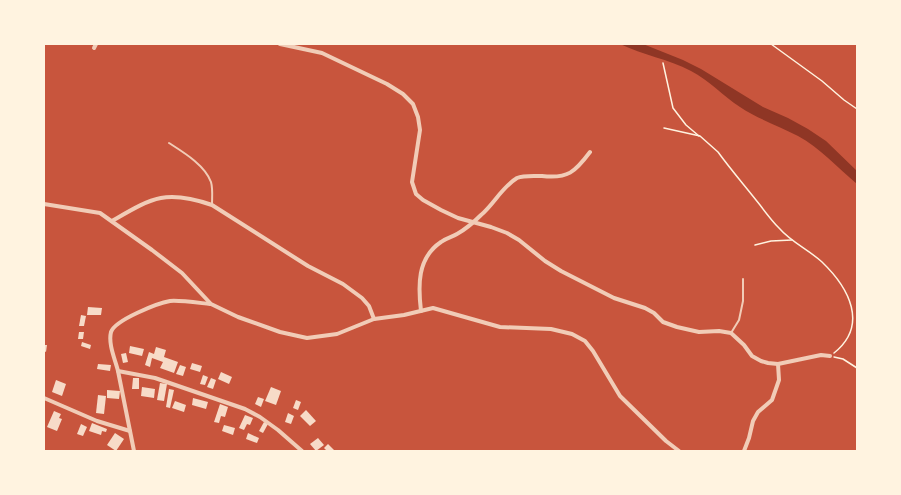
<svg xmlns="http://www.w3.org/2000/svg" width="901" height="495" viewBox="0 0 901 495" font-family="'Exo 2',sans-serif">
<style>
.water{fill:#8f3625}
.building{fill:#f7dbc8}
.lines{fill:none;stroke-linecap:round;stroke-linejoin:round}
.path{stroke:#fff3e0;stroke-width:1.5}
.service{stroke:#f1ccb7;stroke-width:2}
.minor{stroke:#f1ccb7;stroke-width:4}
</style>
<rect width="100%" height="100%" fill="#c8553d"/>
<path class="water" d="M620,44H643L683,60L701,69L763,107L788,118L808,129L826,141L857,171V184C838,168 820,148 798,136C779,126 758,119 740,107C723,96 709,80 691,71C668,59 643,55 620,44Z"/>
<g class="building">
<path d="M88,307L102,308L101,315H87Z"/>
<path d="M81,315L86,316L84,326H79Z"/>
<path d="M79,332H84L83,339H78Z"/>
<path d="M82,342L91,345L90,349L81,346Z"/>
<path d="M44,345H47L46,352L44,351Z"/>
<path d="M130,346L144,349L142,356L129,353Z"/>
<path d="M156,347L166,350L164,357L178,362L174,373L160,368L163,362L152,358L150,367L145,365L149,352L154,354Z"/>
<path d="M126,353L128,362L123,363L121,354Z"/>
<path d="M192,363L202,366L200,372L190,369Z"/>
<path d="M98,364L111,365L110,371L97,369Z"/>
<path d="M180,365L186,367L183,376L176,374Z"/>
<path d="M221,372L232,377L229,384L218,379Z"/>
<path d="M203,375L208,377L205,385L200,384Z"/>
<path d="M133,378H139V389H132Z"/>
<path d="M211,378L216,380L213,389L207,387Z"/>
<path d="M56,380L66,384L62,396L52,392Z"/>
<path d="M160,383L167,384L164,401L157,400Z"/>
<path d="M142,387L155,389L154,398L141,396Z"/>
<path d="M271,387L281,391L276,405L265,401Z"/>
<path d="M169,389L174,390L170,408L166,407Z"/>
<path d="M107,390L120,391L119,399L107,398Z"/>
<path d="M98,395L106,396L104,414L96,413Z"/>
<path d="M258,397L264,399L261,407L255,404Z"/>
<path d="M193,398L208,402L206,409L192,405Z"/>
<path d="M296,400L301,402L298,410L293,408Z"/>
<path d="M175,401L186,405L184,412L172,408Z"/>
<path d="M220,404L228,407L225,417L221,416L219,423L214,422Z"/>
<path d="M306,410L316,421L310,426L300,416Z"/>
<path d="M54,411L61,414L59,418L62,419L57,431L47,427Z"/>
<path d="M288,413L294,416L291,424L285,422Z"/>
<path d="M245,415L253,418L250,425L247,424L244,430L239,428Z"/>
<path d="M264,422L268,424L263,433L259,431Z"/>
<path d="M92,423L107,429L106,432L102,431L101,435L89,431Z"/>
<path d="M81,424L87,427L83,436L77,434Z"/>
<path d="M224,425L235,428L233,435L222,431Z"/>
<path d="M115,433L124,439L116,451L107,445Z"/>
<path d="M248,433L259,438L257,443L246,439Z"/>
<path d="M318,438L324,445L316,451L310,444Z"/>
<path d="M328,444L335,451H327L324,448Z"/>
</g>
<g class="lines">
<g class="path">
<path d="M771,44L822,81L844,100L857,109"/>
<path d="M663,63L673,108L686,125L699,136"/>
<path d="M664,128L700,136L718,152C731,170 746,187 760,205C766,213 772,221 779,228C791,242 809,250 822,262C849,288 869,325 834,353"/>
<path d="M755,245L771,241L792,240"/>
<path d="M834,357L843,359L857,368"/>
</g>
<g class="service">
<path d="M169,143C183,152 205,165 211,182C213,189 212,197 212,205"/>
<path d="M731,333L739,320L743,301V279"/>
</g>
<g class="minor">
<path d="M280,44L322,53L387,84L403,94L413,104L418,117L420,130L412,182L416,194L423,200L441,210L458,218L491,227L507,233L519,240L545,261L561,271L614,298L645,308L654,313L663,322L677,327L699,332L719,331L731,333L744,345L752,356L761,361L768,363L778,364L821,355L830,356"/>
<path d="M94,48L96,44"/>
<path d="M44,204L100,213L152,250L182,273L211,304L238,317L280,332L307,338L337,334L374,319L404,315L433,308L500,327L551,329L572,334L585,341L593,351L620,396L666,441L679,451"/>
<path d="M112,221C152,198 165,189 212,205L308,266L343,284L362,298L369,306L374,319"/>
<path d="M210,304C200,303 179,300 170,301C158,303 115,320 111,332C108,344 115,359 118,371L155,378L245,409L260,417L278,430L302,451"/>
<path d="M421,311C418,286 417,258 441,242C446,238 452,237 457,234C466,229 474,222 481,215C494,204 502,187 517,178C524,175 534,176 542,176C568,179 575,172 590,152"/>
<path d="M118,371L134,451"/>
<path d="M44,398L97,421L130,431"/>
<path d="M744,451L749,438L753,421L758,412L772,400L779,380L778,364"/>
</g>
</g>
<rect width="901" height="495" fill="none" stroke="#fff3e0" stroke-width="90"/>
</svg>
